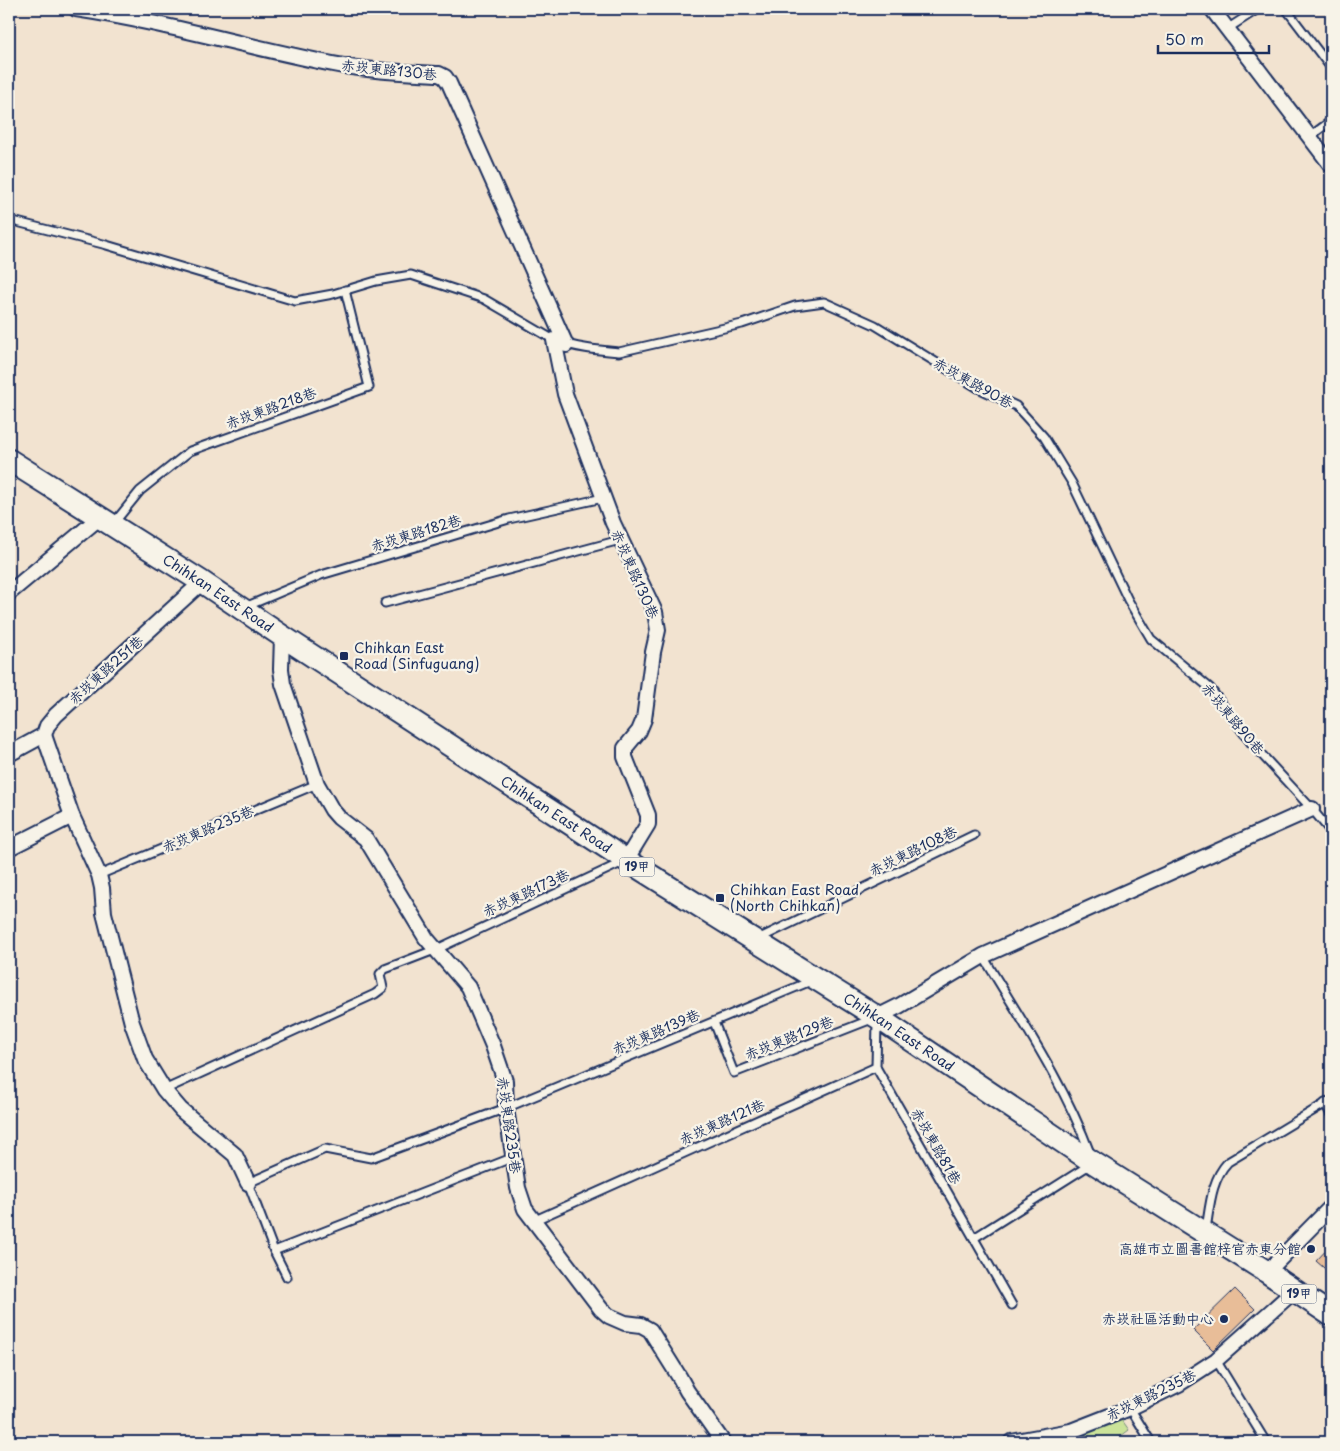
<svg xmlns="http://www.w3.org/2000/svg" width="1340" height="1451" viewBox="0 0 1340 1451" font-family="'Playpen Sans','LXGW WenKai TC',sans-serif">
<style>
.green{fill:#cbe399;stroke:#73897c}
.building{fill:#e8bd98;stroke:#1b2f5e}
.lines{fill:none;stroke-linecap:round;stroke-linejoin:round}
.service-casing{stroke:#1b2f5e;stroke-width:11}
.minor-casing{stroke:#1b2f5e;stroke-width:18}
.primary-casing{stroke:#1b2f5e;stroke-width:25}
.service{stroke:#f7f3e8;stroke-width:7}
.minor{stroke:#f7f3e8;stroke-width:14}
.primary{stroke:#f7f3e8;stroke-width:21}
.poi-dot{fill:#1b2f5e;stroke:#f7f3e8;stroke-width:2}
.labels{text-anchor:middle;stroke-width:4.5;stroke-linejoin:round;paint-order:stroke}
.shield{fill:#f7f3e8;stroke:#5d6a87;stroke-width:1}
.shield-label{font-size:12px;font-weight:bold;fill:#1b2f5e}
.street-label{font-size:14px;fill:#1b2f5e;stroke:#f7f3e8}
.poi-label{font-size:14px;fill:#1b2f5e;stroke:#f7f3e8;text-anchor:start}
</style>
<rect width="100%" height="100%" fill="#f2e3d0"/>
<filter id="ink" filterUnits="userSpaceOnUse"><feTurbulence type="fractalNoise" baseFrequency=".02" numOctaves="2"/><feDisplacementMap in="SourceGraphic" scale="10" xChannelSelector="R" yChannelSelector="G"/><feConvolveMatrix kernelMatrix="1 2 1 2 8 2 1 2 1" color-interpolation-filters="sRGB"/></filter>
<g filter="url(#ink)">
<path class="green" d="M1117,1413L1129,1430L1113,1442H1011Z"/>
<g class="building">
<path d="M1331,1245V1274L1316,1261Z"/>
<path d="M1235,1289L1255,1309L1213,1350L1193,1330Z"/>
</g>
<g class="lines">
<defs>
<g id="service">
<path d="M1286,9L1331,68"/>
<path d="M1227,29L1258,9"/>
<path d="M1309,137L1331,121"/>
<path d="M9,220L103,244L295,301L333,294L376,281L411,275L484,299L554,340C575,348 597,350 619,352L742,324L795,306L824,302L875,325L978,388L1016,406L1044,437L1072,483L1128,600L1151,639L1210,688L1251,743L1312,809L1331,832"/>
<path d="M114,523L140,491L190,451L369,387L345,290"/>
<path d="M385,603L620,540"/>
<path d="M245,607L321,575L509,519L603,498"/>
<path d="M99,875L317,784"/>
<path d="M758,939L974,835"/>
<path d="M983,956C1021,1020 1064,1083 1090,1153"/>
<path d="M714,1022L734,1073L872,1019"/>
<path d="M876,1067L1012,1305"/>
<path d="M876,1067L877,1022"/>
<path d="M164,1090L375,994L383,988L380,974L385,969L437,949L623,862"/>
<path d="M1325,1103L1331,1115"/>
<path d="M533,1221L876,1067"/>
<path d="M1206,1229C1210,1206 1211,1180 1228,1162L1331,1100"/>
<path d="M974,1238L1091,1164"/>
<path d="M274,1251L514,1157"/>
<path d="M287,1277L274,1251L248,1183L325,1149L371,1158L506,1108L811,981"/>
<path d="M1216,1360L1266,1442"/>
<path d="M1130,1408L1151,1442"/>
</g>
<g id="minor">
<path d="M76,9C163,22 247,47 333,64C368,71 404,72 439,74L445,77L449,83L566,345"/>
<path d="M1212,9L1331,165"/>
<path d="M554,340L565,394L613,523L655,612L658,630L653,652L644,719L639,731L625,748V757L648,815V824L626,860"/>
<path d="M9,593L99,518"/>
<path d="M282,636L281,669L283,684L317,784L332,810L339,818L366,839L426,938L468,987L493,1046L505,1081L506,1108L518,1188L525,1209L601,1309L609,1316L625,1323L641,1325L650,1330L680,1378L687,1391L723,1442"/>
<path d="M44,735L72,816L99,875L102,888L104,913L132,1023L145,1059L164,1090L181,1110L235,1155L248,1183"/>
<path d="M9,754L44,735L47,726L56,715L202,582"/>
<path d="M9,848L72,816"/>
<path d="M877,1017L899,1006L983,956L1312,809"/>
<path d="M1267,1272L1331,1207"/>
<path d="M1011,1442L1071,1431L1130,1408L1179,1384L1216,1360L1294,1291"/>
</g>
<g id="primary">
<path id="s1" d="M9,460L202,582L282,636L626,860L877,1017L1094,1163L1267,1272L1331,1315"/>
</g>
</defs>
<use href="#service" class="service-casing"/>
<use href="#minor" class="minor-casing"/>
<use href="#primary" class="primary-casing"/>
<use href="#service" class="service"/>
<use href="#minor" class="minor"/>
<use href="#primary" class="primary"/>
</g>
</g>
<g class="poi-dot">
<rect x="339" y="651" width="10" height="10" rx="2.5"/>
<rect x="715" y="893" width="10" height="10" rx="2.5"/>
<circle cx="1311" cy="1249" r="5"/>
<circle cx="1224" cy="1319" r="5"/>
</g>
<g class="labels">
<g class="shield">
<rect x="619.5" y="857.5" width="35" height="19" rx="4"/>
<rect x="1281.5" y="1284.5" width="35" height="19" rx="4"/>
</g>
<g class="shield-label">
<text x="637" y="871">19甲</text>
<text x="1299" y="1298">19甲</text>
</g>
<g class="street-label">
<text transform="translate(389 70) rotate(6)" y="5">赤崁東路130巷</text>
<text transform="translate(973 383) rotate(29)" y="5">赤崁東路90巷</text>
<text transform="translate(271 408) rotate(-20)" y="5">赤崁東路218巷</text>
<text transform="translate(416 533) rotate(-17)" y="5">赤崁東路182巷</text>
<text transform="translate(635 574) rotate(66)" y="5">赤崁東路130巷</text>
<text dy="5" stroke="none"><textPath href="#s1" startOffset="248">Chihkan East Road</textPath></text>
<text transform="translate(106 670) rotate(-42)" y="5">赤崁東路251巷</text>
<text transform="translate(1233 719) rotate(50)" y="5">赤崁東路90巷</text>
<text dy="5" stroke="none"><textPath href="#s1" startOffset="652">Chihkan East Road</textPath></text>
<text transform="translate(208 829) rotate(-23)" y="5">赤崁東路235巷</text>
<text transform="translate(913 851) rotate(-26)" y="5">赤崁東路108巷</text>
<text transform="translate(526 893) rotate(-25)" y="5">赤崁東路173巷</text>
<text transform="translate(656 1032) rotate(-23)" y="5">赤崁東路139巷</text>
<text dy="5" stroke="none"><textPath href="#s1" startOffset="1058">Chihkan East Road</textPath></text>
<text transform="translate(789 1038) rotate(-22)" y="5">赤崁東路129巷</text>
<text transform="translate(722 1122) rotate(-24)" y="5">赤崁東路121巷</text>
<text transform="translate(509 1125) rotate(82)" y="5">赤崁東路235巷</text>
<text transform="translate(936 1146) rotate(60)" y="5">赤崁東路81巷</text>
<text transform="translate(1151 1395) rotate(-26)" y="5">赤崁東路235巷</text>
</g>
<g class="poi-label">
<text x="354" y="653">Chihkan East<tspan x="354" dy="16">Road (Sinfuguang)</tspan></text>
<text x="730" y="895">Chihkan East Road<tspan x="730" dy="16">(North Chihkan)</tspan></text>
<text x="1301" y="1254" text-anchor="end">高雄市立圖書館梓官赤東分館</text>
<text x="1214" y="1324" text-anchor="end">赤崁社區活動中心</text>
</g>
</g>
<rect width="1340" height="1451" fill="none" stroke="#f7f3e8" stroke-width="30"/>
<rect x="15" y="15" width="1310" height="1421" fill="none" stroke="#1b2f5e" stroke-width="2" filter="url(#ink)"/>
<path d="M1158 45v8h111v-8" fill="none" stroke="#1b2f5e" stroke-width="2.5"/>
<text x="1165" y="45" font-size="15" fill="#1b2f5e" stroke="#f7f3e8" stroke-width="4" paint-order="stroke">50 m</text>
</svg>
